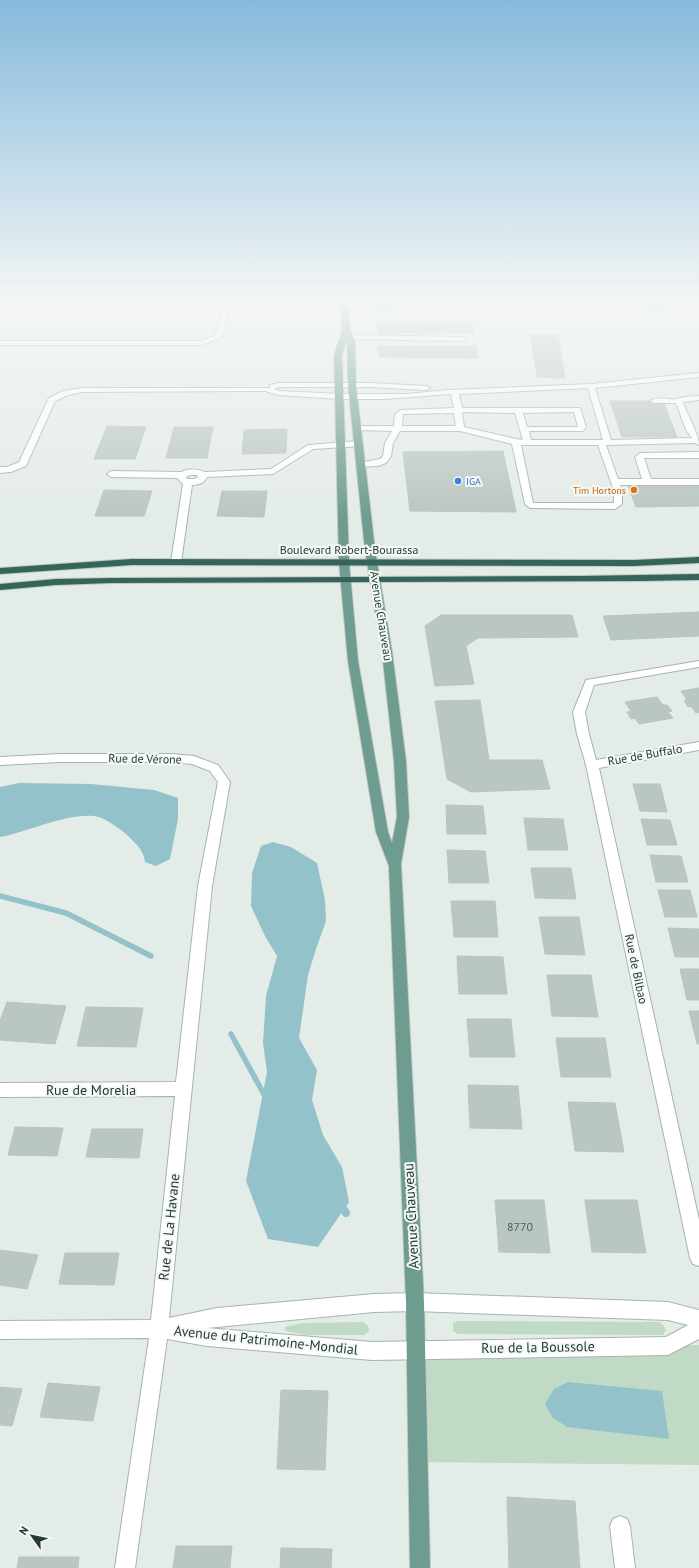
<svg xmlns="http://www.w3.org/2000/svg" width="699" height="1568" viewBox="0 0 699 1568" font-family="'PT Sans',sans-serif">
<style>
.green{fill:#c0dac6}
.water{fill:#93c2ca}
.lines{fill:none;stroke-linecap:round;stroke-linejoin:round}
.stream-far1{stroke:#93c2ca;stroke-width:5.5}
.stream{stroke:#93c2ca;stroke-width:8}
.building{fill:#bac6c1;stroke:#b7c5bf}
.minor-casing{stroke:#a7b3af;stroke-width:2}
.major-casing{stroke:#c2c8c6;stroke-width:2}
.highway-casing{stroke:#c2c8c6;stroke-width:2}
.minor{fill:#fff;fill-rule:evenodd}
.major{fill:#6e9c90;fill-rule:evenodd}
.highway{fill:#35645a;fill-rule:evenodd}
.shop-dot{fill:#3f7fe0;stroke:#f4f9f6;stroke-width:1.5}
.food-dot{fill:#e8710a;stroke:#f4f9f6;stroke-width:1.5}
.labels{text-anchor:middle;stroke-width:4;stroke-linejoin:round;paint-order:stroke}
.far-shop-label{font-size:10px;fill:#366cbe;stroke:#f4f9f6;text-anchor:start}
.far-food-label{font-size:10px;fill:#c56008;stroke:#f4f9f6;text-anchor:end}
.street-label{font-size:12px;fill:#253b35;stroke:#f4f9f6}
.near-number-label{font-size:12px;fill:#4a5e58}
.near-street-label{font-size:14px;fill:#253b35;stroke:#f4f9f6}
</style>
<rect width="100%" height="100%" fill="#e4ece8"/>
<g class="green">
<path d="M457,1321L659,1322L663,1325L666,1330L663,1335L458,1334L453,1331V1323Z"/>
<path d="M363,1322L368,1326L369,1331L364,1335H306L285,1331V1327L302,1323Z"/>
<path d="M699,1345V1465L417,1462L416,1350Z"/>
</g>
<g class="water">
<path d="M19,783L91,784L154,790L178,798V819L170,859L156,866L145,862C143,849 136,844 127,835C122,830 106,819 99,817C74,810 27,832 0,837V787Z"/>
<path d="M273,842L291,847L317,863L325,900L326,921L316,949L308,975L299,1038L317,1070L312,1100L323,1135L342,1167L349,1202L318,1247L268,1239L246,1181L267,1072L263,1043L266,996L277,956L265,936L251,906L252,873L261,846Z"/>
<path d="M568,1382L662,1391L669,1439L567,1427L552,1417L545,1404L554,1389Z"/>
</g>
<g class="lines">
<g class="stream-far1">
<path d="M0,896L66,913L151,956"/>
<path d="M231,1034L266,1098"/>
</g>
<path class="stream" d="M340,1204L346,1213"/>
</g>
<g class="building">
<path d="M446,298H452V305H445Z"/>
<path d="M641,298H660L665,313L646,312Z"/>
<rect x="394" y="300" width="10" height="5"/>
<rect x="376" y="306" width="14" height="6"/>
<path d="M377,322L472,323L474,333H378Z"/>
<path d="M531,335H558L565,378L537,377Z"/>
<path d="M378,346H476L478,358L379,357Z"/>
<path d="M610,401H663L677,437H622Z"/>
<path d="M107,426L146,427L135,459H94Z"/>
<path d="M174,427H213L207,458H166Z"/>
<path d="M287,429L286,453L242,454L244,430Z"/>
<path d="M503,451L516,512L410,511L403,452Z"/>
<path d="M699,485V506L636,507L628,486Z"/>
<path d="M104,490L152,491L144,516H95Z"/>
<path d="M222,491H267L264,517L217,516Z"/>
<path d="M699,612V636L611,640L603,616Z"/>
<path d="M441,615H572L578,637L478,638L466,646L474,684L435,686L425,626Z"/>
<path d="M699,688V712L696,713L691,706L688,707L684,700H687L681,691Z"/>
<path d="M657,697L663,705H667L672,711L668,712L673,718L639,724L635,718L631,719L627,712L631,711L625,702Z"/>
<path d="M480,700L489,760H542L550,789L471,792L447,779L435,701Z"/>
<path d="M633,784H660L667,812L640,811Z"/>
<path d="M446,805L483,806L486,834H447Z"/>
<path d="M524,818L563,819L568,850H528Z"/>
<path d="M641,819L670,820L677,845H647Z"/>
<path d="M447,850L485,851L489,883H449Z"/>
<path d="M650,855L681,856L688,882H656Z"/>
<path d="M531,868H571L576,899L535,898Z"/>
<path d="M658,890H690L697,917H665Z"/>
<path d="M451,901H495L498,937H454Z"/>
<path d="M539,917H579L585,955L545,954Z"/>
<path d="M668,928L699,929V957H675Z"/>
<path d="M457,956L503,957L507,994H459Z"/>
<path d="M680,969H699V1000H687Z"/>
<path d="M547,975H591L598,1017L552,1016Z"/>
<path d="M7,1002L66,1006L55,1044L0,1040V1021Z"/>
<path d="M86,1007L143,1008L136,1047L77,1046Z"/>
<path d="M689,1011H699V1044H697Z"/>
<path d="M467,1019H511L515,1057H470Z"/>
<path d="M556,1038H605L611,1077H561Z"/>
<path d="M468,1085L518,1086L522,1129L470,1128Z"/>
<path d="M568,1102L615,1103L624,1152L575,1151Z"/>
<path d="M15,1127L63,1128L57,1156L8,1155Z"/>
<path d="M92,1129H143L139,1158L86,1157Z"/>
<path d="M495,1200H544L550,1253L499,1252Z"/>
<path d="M585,1200H637L646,1253L592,1252Z"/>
<path d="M0,1250L38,1255L27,1289L0,1285Z"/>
<path d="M65,1253H119L114,1285L59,1284Z"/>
<path d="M48,1383L100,1387L93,1421L40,1417Z"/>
<path d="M0,1387L22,1389L12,1426L0,1425Z"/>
<path d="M281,1390L328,1391L325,1470L277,1469Z"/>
<path d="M507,1497L575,1501L580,1568H509Z"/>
<path d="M176,1546H232L230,1568H173Z"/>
<path d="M281,1548L332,1549L331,1568H280Z"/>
<path d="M19,1557H79L78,1568H17Z"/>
</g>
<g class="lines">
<defs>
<g id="minor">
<path d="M47,298H128L113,302L52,301Z"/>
<path d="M227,298H233L222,337L202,345H0V341H201L215,336Z"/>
<path d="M346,335L461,337L465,339L461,341L349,339L345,337Z"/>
<path d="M699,373V377L595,388L611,440L692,438L686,430L676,403H654L650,401C657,396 668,400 676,399C683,397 691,396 699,396V400L683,402C687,413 699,435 699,445L695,443L606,445L618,479H642L635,457L640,453L699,452V458H644L651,479H699V485H620L622,491V504L615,509L530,508L525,504L512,444L460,431H400L393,443L391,456L386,463L378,466L358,467L357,465L358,463L380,459L383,456L385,443L392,431L357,430L353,428L354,426H394L395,414L401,410L454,408L451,394L385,399H342L278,395L265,391L82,392L68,395L55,401L26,466L11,472L0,473V467H7L19,462L49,398L63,391L82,388H270V385L278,383H370L426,386L430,388L426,390L370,387H279L274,389L279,391L342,394H406L449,390L591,384ZM588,388L603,440H531L529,431H583L586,427L580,408H462L459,394ZM462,412L515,413L523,440L516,439L464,427ZM574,412L578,427H527L523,413ZM454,413L456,426H402L403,414ZM521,445H598L614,491V503H533Z"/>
<path d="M359,441L363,444L362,446L313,449L273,474L207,477C205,483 198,485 192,485L181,562L176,565L171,562L183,484L177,478L111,477L107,474L111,471L182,472C188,468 198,469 205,472L271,469L308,445ZM190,475H197L198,477L194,479H187L186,477Z"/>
<path d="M699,661V667L594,685L585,712L589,734L596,760L699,742V750L599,768L699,1220V1266L693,1264L690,1258L586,765L577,734L573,712L586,680Z"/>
<path d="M60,754H171L194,756L218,765L230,782L212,886L169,1318L217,1308L374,1294L415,1293L668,1302L699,1310V1339L668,1355L372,1360L207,1346L167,1339L135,1568H115L149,1338L0,1339V1321L151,1320L175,1096L0,1097V1083L176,1082L198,886L218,782L210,771L192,764L171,762H60L0,765V757ZM415,1311L668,1320L688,1325L666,1337L372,1342L207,1328L374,1312Z"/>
<path d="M620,1516L627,1519L630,1526L635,1568H615L610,1526L613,1519Z"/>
</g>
<path id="major" d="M341,298H347L350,331L355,340L356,385L375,550L392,652L406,761L409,817L401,864L424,1302L430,1568H410L406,1302L389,866L376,832L348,661L339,562L334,355L342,331ZM347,339L348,385L365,550L382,652L394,761L397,817L392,843L388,832L358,661L349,562L342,355Z"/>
<g id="highway">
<path d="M699,557V563L634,566L132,565L0,574V568L132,559L634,560Z"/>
<path d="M699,574V580L640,581L112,583L56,585L0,590V584L56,579L112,578L580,576Z"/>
</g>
</defs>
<use href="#minor" class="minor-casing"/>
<use href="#major" class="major-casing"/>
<use href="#highway" class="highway-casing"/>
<use href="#minor" class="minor"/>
<use href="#major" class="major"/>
<use href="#highway" class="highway"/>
</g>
<linearGradient id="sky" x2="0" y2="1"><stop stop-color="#86badc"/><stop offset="0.58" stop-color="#f3f6f5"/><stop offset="1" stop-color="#f3f6f5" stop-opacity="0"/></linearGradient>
<rect width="699" height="517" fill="url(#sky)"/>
<circle class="shop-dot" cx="458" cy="481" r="4"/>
<circle class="food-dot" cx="634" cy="490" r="4"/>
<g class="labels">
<g class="far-shop-label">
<text x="466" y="485">IGA</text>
</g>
<g class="far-food-label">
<text x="626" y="494">Tim Hortons</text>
</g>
<g class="street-label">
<text x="349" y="554">Boulevard Robert-Bourassa</text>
<text transform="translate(381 616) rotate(81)" y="4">Avenue Chauveau</text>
<text transform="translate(645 755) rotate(-10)" y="4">Rue de Buffalo</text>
<text transform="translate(145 759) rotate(1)" y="4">Rue de Vérone</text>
<text transform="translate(636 969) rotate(78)" y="4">Rue de Bilbao</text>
</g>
<g class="near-number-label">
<text x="520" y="1231">8770</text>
</g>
<g class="near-street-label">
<text x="91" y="1095">Rue de Morelia</text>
<text transform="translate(411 1216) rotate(-93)" y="5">Avenue Chauveau</text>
<text transform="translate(169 1227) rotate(-84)" y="5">Rue de La Havane</text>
<text transform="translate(266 1340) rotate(6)" y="5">Avenue du Patrimoine-Mondial</text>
<text transform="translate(538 1347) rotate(-1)" y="5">Rue de la Boussole</text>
</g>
</g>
<g transform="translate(32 1536) rotate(303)" stroke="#f4f9f6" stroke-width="3" paint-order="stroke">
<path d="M0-3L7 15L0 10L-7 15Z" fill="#253b35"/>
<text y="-6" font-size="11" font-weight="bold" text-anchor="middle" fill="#253b35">N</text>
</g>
</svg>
